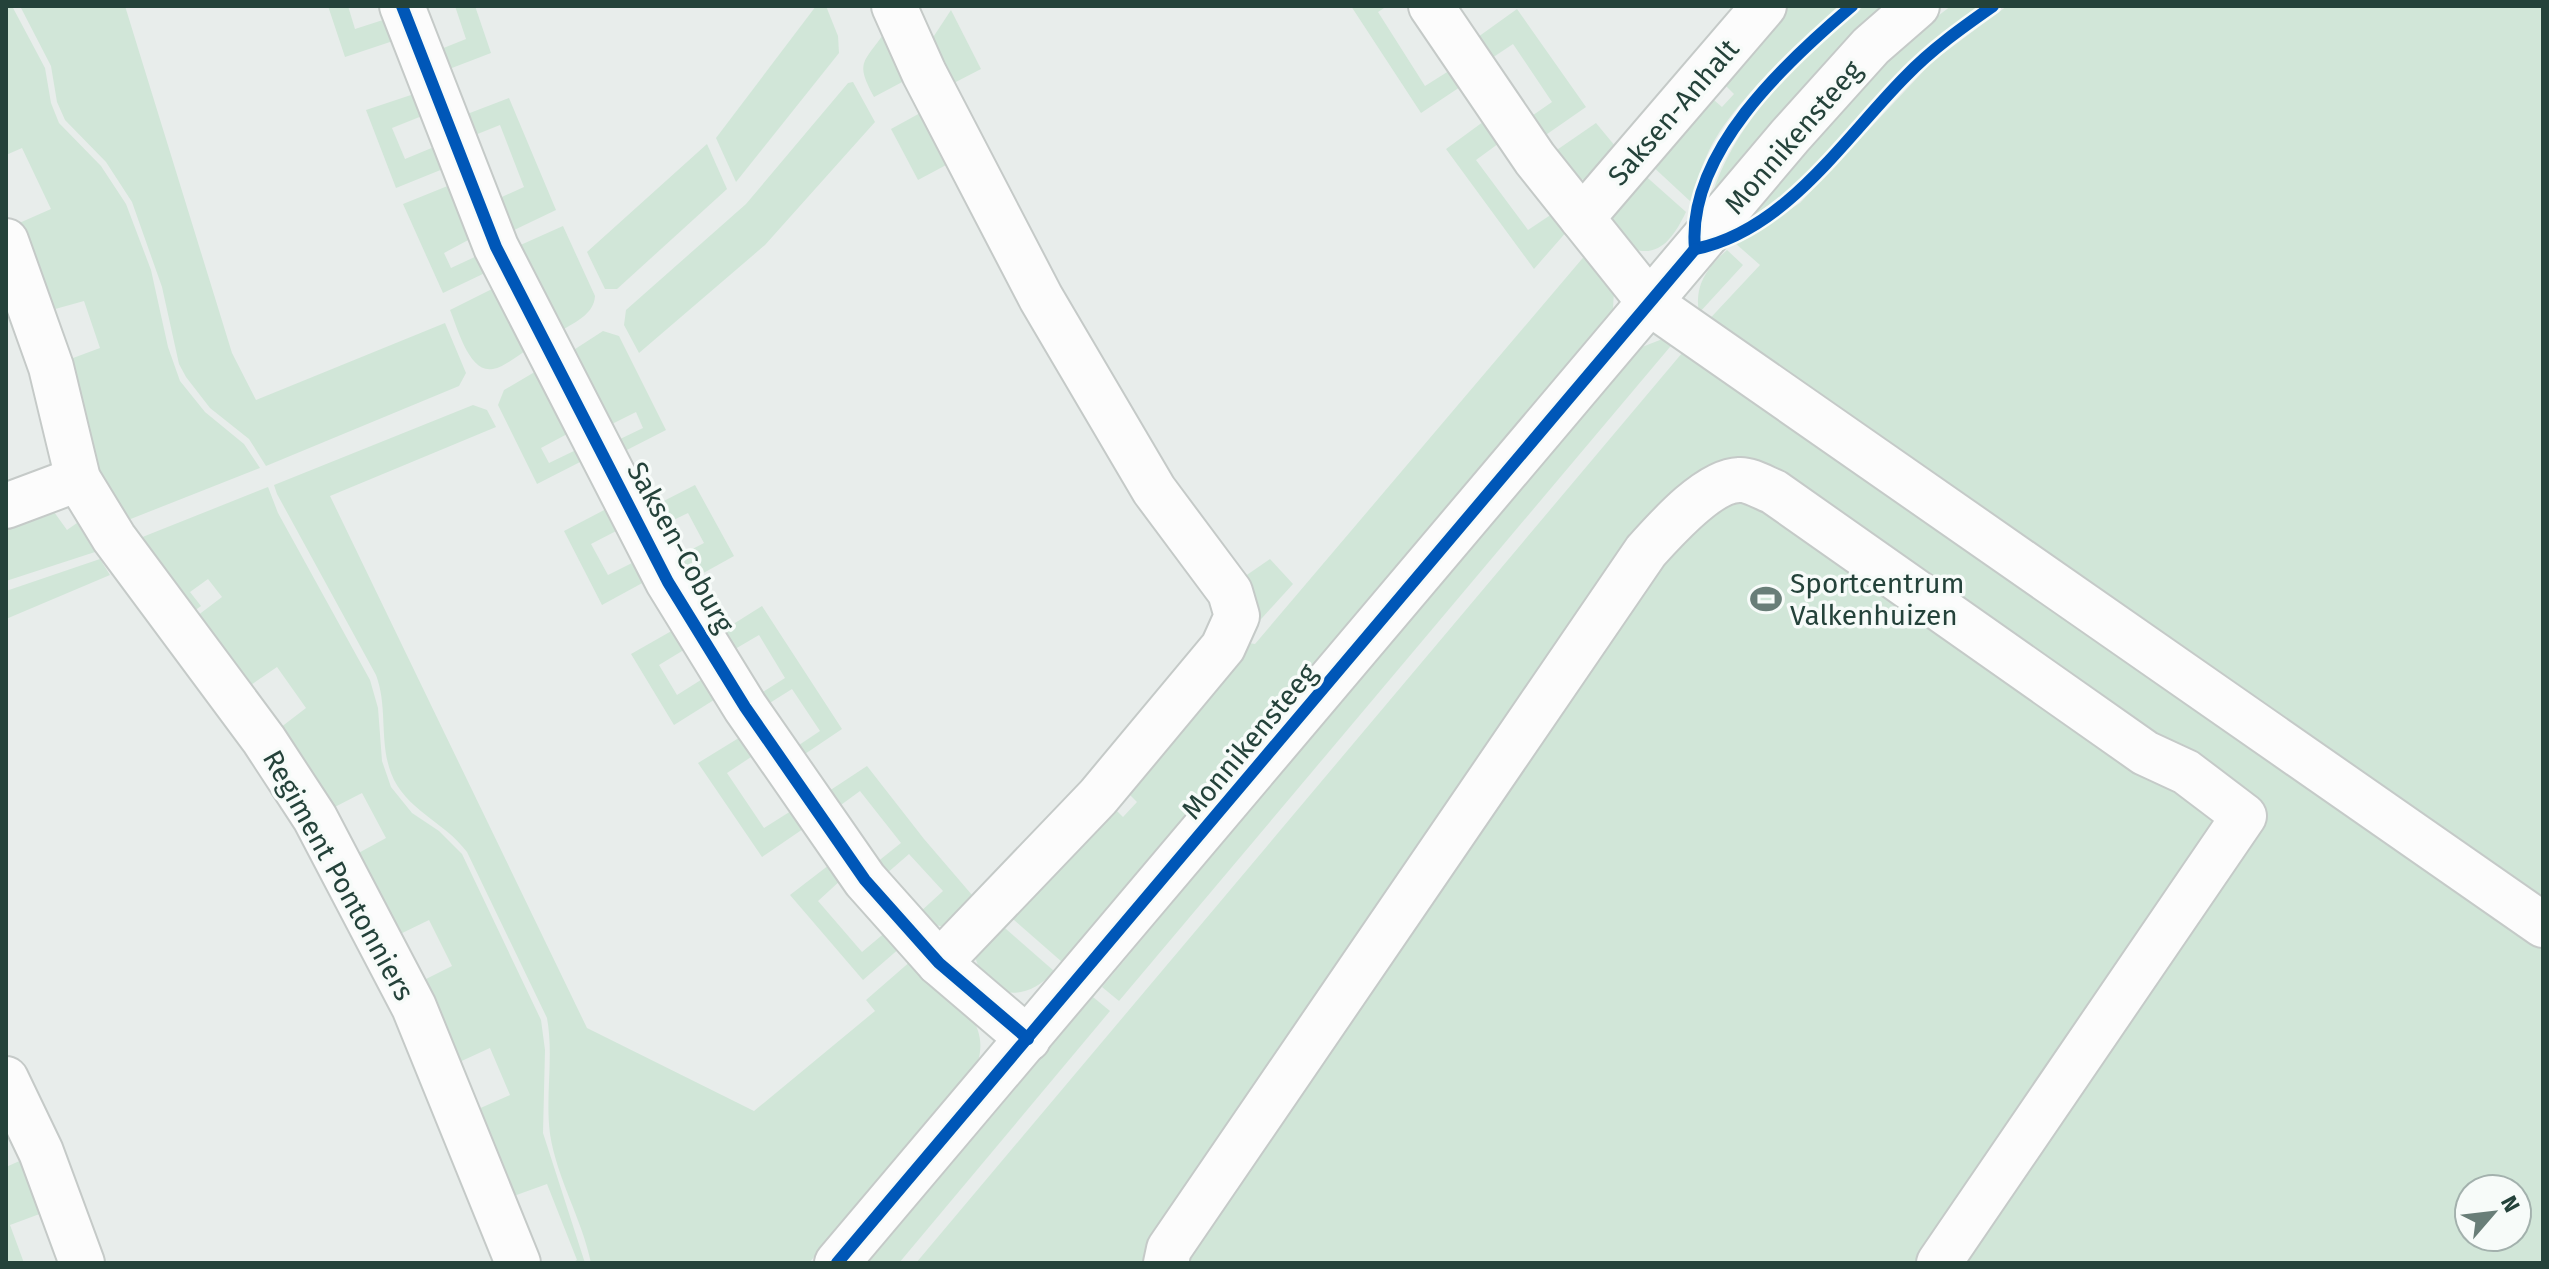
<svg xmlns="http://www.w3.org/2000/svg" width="2549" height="1269" viewBox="0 0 2549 1269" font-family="'Fira Sans',sans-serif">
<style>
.green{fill:#d1e6d8;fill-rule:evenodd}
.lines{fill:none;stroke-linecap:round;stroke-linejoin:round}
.minor-casing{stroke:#c5cac8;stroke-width:48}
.minor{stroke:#fcfcfc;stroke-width:44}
.cycleway-casing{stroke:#f7fbf9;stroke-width:17}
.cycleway{stroke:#0057b8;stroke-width:12}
.labels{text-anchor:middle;stroke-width:7;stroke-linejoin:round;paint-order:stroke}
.street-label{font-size:28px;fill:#24423a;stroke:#f7fbf9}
.poi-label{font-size:28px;fill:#24423a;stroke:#f7fbf9;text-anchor:start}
</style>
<rect width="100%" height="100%" fill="#e8edeb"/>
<g class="green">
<path d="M6,6H12L45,68L51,103L59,123L101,166L126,204L151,270L168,347L180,381L205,412L244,444L260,468L123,522L96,473L65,361L100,348L84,301L48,311L17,224L51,209L22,148L6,155Z"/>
<path d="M20,6H125L232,353L256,400L445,323L466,373L459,386L266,466L249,439L210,408L186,377L179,364L162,287L132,202L106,162L65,120L57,102L51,66Z"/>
<path d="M328,6H348L355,29L386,19L393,41L345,57Z"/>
<path d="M455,6H475L491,53L444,71L436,51L466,39Z"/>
<path d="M816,6H826L838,36L839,53L736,182L716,138Z"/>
<path d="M1351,6H1387L1378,12L1425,86L1452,69L1463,85L1421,113Z"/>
<path d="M1784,6H1838C1797,46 1730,103 1707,155C1700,170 1696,187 1691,202L1649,163L1707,94L1722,107L1734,94L1720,80Z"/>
<path d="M1864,6H1888L1713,192C1739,114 1803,59 1864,6Z"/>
<path d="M1951,6H1980L1903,67L1798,185L1747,220C1810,144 1870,65 1951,6Z"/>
<path d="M2007,6H2543V913L1702,327L1760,265L1735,243L1800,203L1933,61Z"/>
<path d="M1517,9L1586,107L1540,139L1526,120L1552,102L1513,44L1486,62L1471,42Z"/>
<path d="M951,10L981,69L950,85L930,42Z"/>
<path d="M885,32L906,80L874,97C855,61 863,64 885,32Z"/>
<path d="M853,82L875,122L765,245L639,353L624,325L626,310L746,204L848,83Z"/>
<path d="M414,94L422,116L392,128L405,159L434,147L443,169L396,188L366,110Z"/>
<path d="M509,98L556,210L510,232L495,200L524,187L500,125L470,137L462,116Z"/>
<path d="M922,112L948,164L918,180L891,129Z"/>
<path d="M1487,119L1502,141L1476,160L1528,230L1555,212L1568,230L1534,269L1446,149Z"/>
<path d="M1596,123L1620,152L1592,180L1572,179L1551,154Z"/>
<path d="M707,144L727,189L617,289H605L587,252Z"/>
<path d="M1641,172L1686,212C1672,241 1655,263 1623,244L1609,215Z"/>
<path d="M450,185L472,238L444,253L451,268L479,255L487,272L443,293L403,204Z"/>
<path d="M563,226L595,296C594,315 573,323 559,332L516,247Z"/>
<path d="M1727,250L1743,265L1699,313C1694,285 1707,268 1727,250Z"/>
<path d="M1587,253L1614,290L1613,309L1062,962L1006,913L1110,804L1123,817L1137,802L1123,788L1243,642L1255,644Z"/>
<path d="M496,287L527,350C517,356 504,367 493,369C469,374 457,326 450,310Z"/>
<path d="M603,331L619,336L666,430L621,453L616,441L643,428L636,412L608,426L569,353Z"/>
<path d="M1665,338L1675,341L1119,1001L1102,987L1637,349Z"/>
<path d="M1688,346L2543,940V1263H916ZM2469,1189H2517V1237H2469Z"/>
<path d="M538,370L569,433L541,448L549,463L578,449L584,460L537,484L498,405L504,390Z"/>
<path d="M473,405L487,410L496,427L330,496L587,1028L754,1111L875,1011L866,1000L912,960C942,988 992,1016 978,1061L809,1263H591C582,1219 557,1179 550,1134C545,1096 554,1056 547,1018L467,852C444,821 405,810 391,773C379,741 388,707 376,675L277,494L274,485Z"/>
<path d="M695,485L734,556L689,581L675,558L704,543L688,513L659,527L650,508Z"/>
<path d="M268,487L278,513L370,680L378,708L382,761L391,787L412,813L439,831L462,854L541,1020L545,1050L543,1133L585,1263H572L577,1260L547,1184L511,1197L476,1110L510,1095L490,1048L455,1064L418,983L452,966L429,920L394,937L353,856L386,838L362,793L327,811L276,731L306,708L277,667L245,689L193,619L222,597L208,579L190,592L201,606L190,614L135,540Z"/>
<path d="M49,505L67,530L77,523L95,552L6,581V521Z"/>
<path d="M608,508L620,529L591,544L608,575L636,561L646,581L602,605L564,531Z"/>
<path d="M100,559L110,575L6,619V591Z"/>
<path d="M1270,559L1293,584L1252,629L1241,579Z"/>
<path d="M762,606L842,729L799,758L793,749L820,731L792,689L765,706L758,695L785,678L759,635L730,652L719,633Z"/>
<path d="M675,629L687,648L659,665L677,695L704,678L717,698L674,725L631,654Z"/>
<path d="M742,736L754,755L727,773L764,828L791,811L803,829L762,857L698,763Z"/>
<path d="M867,766L924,839L978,902L949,927L932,925L919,913L943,891L909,854L886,874L876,863L901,843L860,791L834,810L823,795Z"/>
<path d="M829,865L842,879L818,901L862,952L887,931L901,947L863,980L790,895Z"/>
<path d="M998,922L1054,971C1027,1003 986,1001 975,956Z"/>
<path d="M1093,997L1110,1011L899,1263H868Z"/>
<path d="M24,1159L45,1212L10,1225L24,1263H6V1167Z"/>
</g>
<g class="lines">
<defs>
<g id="minor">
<path d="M402,6L496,247L668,582L745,707L865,880L939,963L1028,1039"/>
<path d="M894,6L924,73L1041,298L1154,490L1230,592L1237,616L1223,647L1098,797L939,963"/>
<path d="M1431,6L1535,159L1582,218"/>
<path d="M1764,6L1582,218L1650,303L2543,925"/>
<path d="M6,241L51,367L78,479L114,538L264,740L315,818L414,1007L518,1263"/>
<path d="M6,506L78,479"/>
<path d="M6,1079L41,1152L82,1263"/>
<path d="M837,1263L1790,136L1871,46L1917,6"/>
<path d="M1166,1263L1169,1249L1646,551C1666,529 1708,481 1739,480C1749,479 1764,488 1774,492L2145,753L2186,772L2244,816L1939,1263"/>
</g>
</defs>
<use href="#minor" class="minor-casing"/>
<use href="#minor" class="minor"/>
<defs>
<g id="cycleway">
<path d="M402,6L496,247L668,582L745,707L865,880L939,963L1028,1039"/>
<path d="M1695,249C1786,231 1845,137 1906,76C1932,49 1963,27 1993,6"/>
<path d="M1695,249C1686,153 1786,62 1852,6"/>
<path d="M837,1263L1695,249"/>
</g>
</defs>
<use href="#cycleway" class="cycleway-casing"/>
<use href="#cycleway" class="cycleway"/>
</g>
<defs>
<symbol id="stadium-bare" viewBox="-9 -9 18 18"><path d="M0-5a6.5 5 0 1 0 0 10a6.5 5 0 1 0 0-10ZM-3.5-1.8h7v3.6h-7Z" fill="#697e78" stroke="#f7fbf9" stroke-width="2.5" paint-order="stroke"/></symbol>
</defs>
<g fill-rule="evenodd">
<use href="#stadium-bare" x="1744" y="577" width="44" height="44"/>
</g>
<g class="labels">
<g class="street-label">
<text transform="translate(1673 112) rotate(-49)" y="10">Saksen-Anhalt</text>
<text transform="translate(1793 137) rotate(-49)" y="10">Monnikensteeg</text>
<text transform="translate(681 547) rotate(61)" y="10">Saksen-Coburg</text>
<text transform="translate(1249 741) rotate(-50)" y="10">Monnikensteeg</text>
<text transform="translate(339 875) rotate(61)" y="10">Regiment Pontonniers</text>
</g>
<g class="poi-label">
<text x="1790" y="593">Sportcentrum<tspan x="1790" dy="32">Valkenhuizen</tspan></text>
</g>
</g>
<rect width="2549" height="1269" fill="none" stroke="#24423a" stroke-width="16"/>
<g transform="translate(2493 1213) rotate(62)"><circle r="38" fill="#f7fbf9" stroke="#a3b1ad" stroke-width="2"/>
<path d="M0-6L14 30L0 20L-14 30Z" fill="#697e78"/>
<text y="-12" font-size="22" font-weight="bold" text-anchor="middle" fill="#24423a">N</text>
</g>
</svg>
